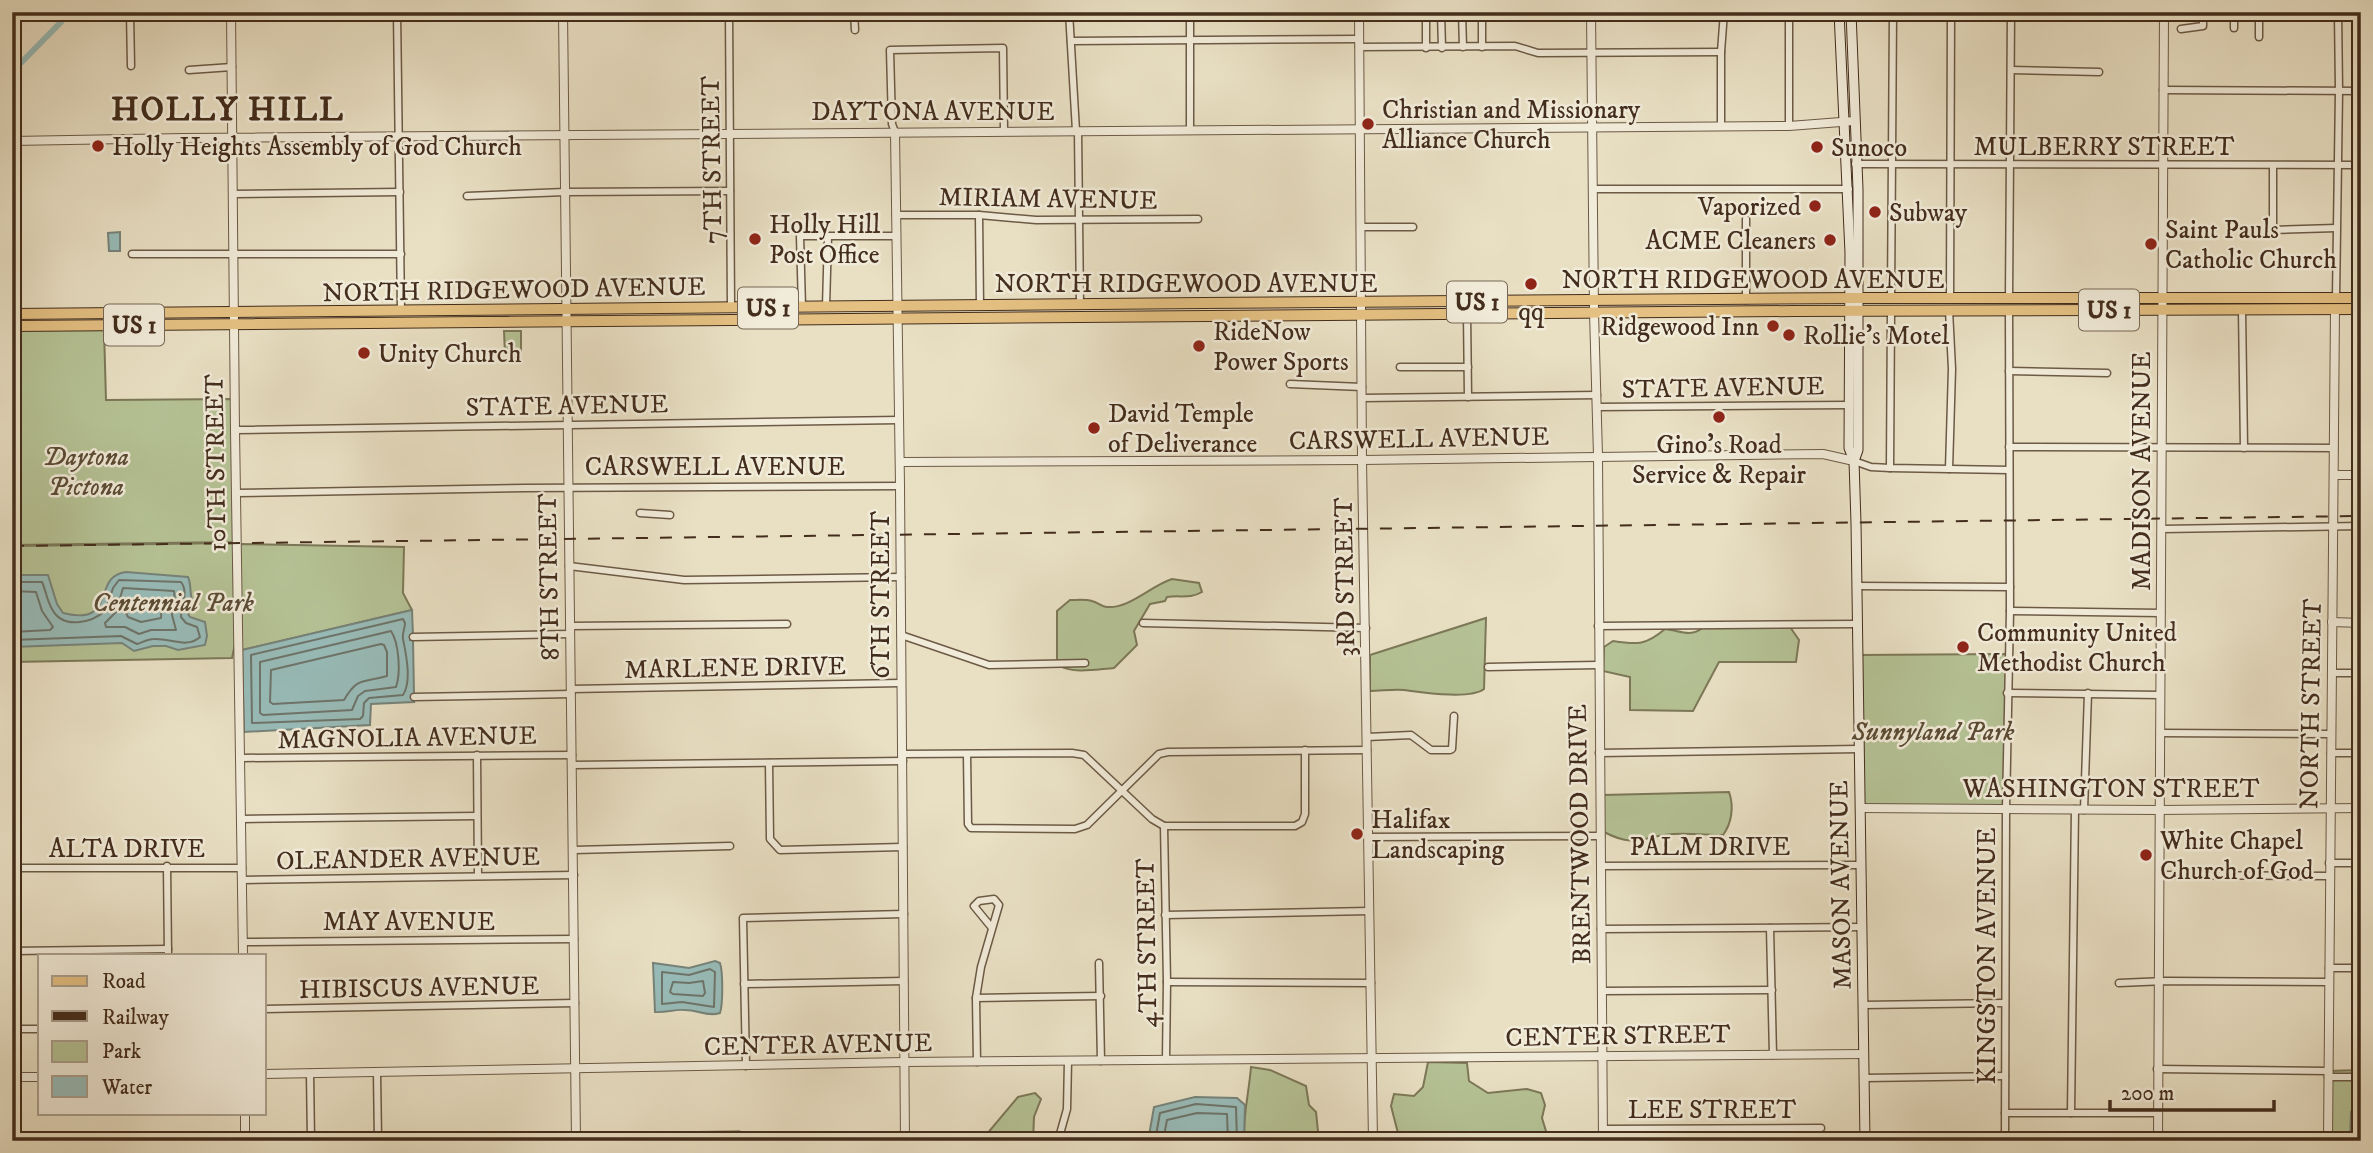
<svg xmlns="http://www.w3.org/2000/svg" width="2373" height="1153" viewBox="0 0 2373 1153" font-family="'IM FELL DW Pica',serif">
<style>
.green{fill:#b5c295;stroke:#7c7858;stroke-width:2}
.water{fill:#98bcb9;stroke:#76837a;stroke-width:2}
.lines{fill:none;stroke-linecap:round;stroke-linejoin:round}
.shore{stroke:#6e746a;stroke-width:2}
.canal{stroke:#98bcb9;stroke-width:6}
.minor-casing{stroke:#6c5a46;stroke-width:9}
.tertiary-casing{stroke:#6c5a46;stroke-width:10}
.secondary-casing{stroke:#432d1c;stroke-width:11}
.primary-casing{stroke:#432d1c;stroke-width:12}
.minor{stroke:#f1ebd9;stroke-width:6}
.tertiary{stroke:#f1ebd9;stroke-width:8}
.secondary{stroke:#f1ebd9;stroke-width:9}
.primary{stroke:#e4c082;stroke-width:10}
.rail{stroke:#432d1c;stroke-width:2;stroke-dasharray:12 12;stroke-linecap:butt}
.poi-dot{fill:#8f2418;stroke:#f1ebd9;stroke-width:2.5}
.labels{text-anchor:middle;stroke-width:5;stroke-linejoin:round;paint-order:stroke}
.shield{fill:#f1ebd9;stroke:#765;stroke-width:2}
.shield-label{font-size:24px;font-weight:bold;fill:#432d1c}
.poi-label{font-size:26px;fill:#432d1c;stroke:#f1ebd9;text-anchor:start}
.street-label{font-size:26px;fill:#432d1c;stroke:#f1ebd9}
.park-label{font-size:26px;font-style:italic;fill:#5a4b34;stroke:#f1ebd9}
.district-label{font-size:33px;font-weight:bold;letter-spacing:2px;fill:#432d1c;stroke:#f1ebd9}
</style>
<rect width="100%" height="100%" fill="#e9e0c4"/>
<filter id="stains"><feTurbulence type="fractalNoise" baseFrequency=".00286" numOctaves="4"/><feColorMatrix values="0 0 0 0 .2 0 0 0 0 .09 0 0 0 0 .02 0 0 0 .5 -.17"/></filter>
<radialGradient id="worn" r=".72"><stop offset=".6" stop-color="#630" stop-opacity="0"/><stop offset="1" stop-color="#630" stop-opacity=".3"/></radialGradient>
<g class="green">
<path d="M104,329L106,400L233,399L234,542L12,545V330Z"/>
<path d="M504,331H521V352L519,355H505Z"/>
<path d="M233,543L235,644L232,658L12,662V546Z"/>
<path d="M240,544L404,547L403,593L412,610L242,650Z"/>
<path d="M1172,579L1199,583L1202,592C1190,599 1180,595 1167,597L1165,601L1150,604L1134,631L1137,645L1114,668C1098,669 1074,674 1060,666L1088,665L1087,660H1057V611L1070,600C1077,600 1086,599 1092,601C1097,602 1102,607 1107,607C1129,609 1152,585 1172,579Z"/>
<path d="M1486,618L1484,689C1470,700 1420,692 1404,690C1393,689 1381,691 1370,691V655Z"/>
<path d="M1790,627L1799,640L1796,662H1719L1693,711L1630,710V677L1603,671L1604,647L1613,641C1638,645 1646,645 1665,629C1678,630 1691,638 1702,628Z"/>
<path d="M2009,654L2006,809L1860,808L1858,655Z"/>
<path d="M1729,792C1734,806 1732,823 1723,835C1707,835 1690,833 1673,834C1642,836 1637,849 1604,832L1603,795Z"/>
<path d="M1428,1062L1467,1063L1469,1081L1488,1093L1527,1089L1541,1093L1545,1105L1542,1118L1549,1141H1400L1391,1106L1394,1094L1414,1096L1423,1087Z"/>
<path d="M1251,1067L1270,1070L1306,1086L1309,1105L1316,1112L1319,1141H1244C1243,1115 1249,1092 1251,1067Z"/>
<path d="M2361,1070V1141H2328V1071Z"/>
<path d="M1035,1093L1041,1099L1034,1117L1033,1141H981L1018,1097Z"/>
</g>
<g class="water">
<path d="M120,232V251H109L108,233Z"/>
<path d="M126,572L188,577C192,586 189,594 193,603L188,614L190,617L205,622L207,636L205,645L178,650L166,646H153L134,651L122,643L12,647V575H48L57,604L63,613C118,627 91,576 126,572Z"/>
<path d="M412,610L413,635H410V640H413L414,694L411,695L414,702L371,704L370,725L244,732L242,650Z"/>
<path d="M715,961L720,963C723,972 723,1004 720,1013C708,1017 698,1010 685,1010C674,1009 666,1013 655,1012L653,963L689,968Z"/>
<path d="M1195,1097L1237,1098L1245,1105L1244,1141H1148L1154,1107Z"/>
<path d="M2361,1101V1141H2350L2351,1112Z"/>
</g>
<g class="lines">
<g class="shore">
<path d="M12,582H42C46,591 47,601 52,609C63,630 92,623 106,610L113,588L119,580L181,582C189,592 181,606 181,617L186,623L197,627L200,637C187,649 170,638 154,639C148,639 143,642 137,644L121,636L12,640"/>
<path d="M123,588L174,591L175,601L172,615L176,630H151L139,634L125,627H106L105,623L116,612Z"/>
<path d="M12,591L36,592L42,611L53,627L50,630L12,632"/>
<path d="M132,599L162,601L161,618L141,622L128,617L126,613Z"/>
<path d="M403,619L405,623C405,629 402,633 403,639C406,654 412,681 403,695L369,698L364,703L363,716L360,719L252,723L251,655Z"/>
<path d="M391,631C399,643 401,673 396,687L365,691L358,696L352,710L263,715L260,713V662Z"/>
<path d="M381,644L384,645L387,652V676C364,683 358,676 344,700L273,704L270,702L271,670Z"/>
<path d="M710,969L715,972L714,1007L682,1002L662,1004V972L689,975Z"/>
<path d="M703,981L705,993L703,996L673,994L670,992L673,982L689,983Z"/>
<path d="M1155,1141L1160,1113L1196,1104L1236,1107L1237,1141"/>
<path d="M1163,1141L1167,1120L1197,1113L1227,1114L1228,1141"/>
</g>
<path class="canal" d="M12,72L61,22L66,12"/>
<defs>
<g id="minor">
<path d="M130,12L131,66"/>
<path d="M397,12L401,311"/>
<path d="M729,12L731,308"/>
<path d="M854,12L855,30"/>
<path d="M1069,12L1076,131"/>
<path d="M1190,12V129"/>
<path d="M1404,12V14"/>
<path d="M1426,12V48"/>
<path d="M1441,12L1442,48"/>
<path d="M1462,12L1463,47"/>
<path d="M1789,12V126"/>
<path d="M2234,12V28"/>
<path d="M2088,14V12"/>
<path d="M2181,29L2203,26V12"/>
<path d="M2259,37V12"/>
<path d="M1071,41L1359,39"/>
<path d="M1359,47L1515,46L1538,53L1721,52"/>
<path d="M1482,47V12"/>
<path d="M189,70L232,67"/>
<path d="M2011,70L2099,72"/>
<path d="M2163,90L2361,91"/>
<path d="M1721,126V52L1724,12"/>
<path d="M1078,131L1080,305"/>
<path d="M895,132L892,124L890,50L1003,48L1004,131"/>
<path d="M1855,164L2361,165"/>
<path d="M2273,166V230L2336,228"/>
<path d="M1593,189H1849"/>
<path d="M234,194L400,192"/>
<path d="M467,196L565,192L730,191"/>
<path d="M896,215H979L1036,220L1198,219"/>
<path d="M979,215L980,306"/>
<path d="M1746,219V300"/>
<path d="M1361,227H1413"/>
<path d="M132,254H401"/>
<path d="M2336,298L2339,91L2338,12"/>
<path d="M1891,299L1893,12"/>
<path d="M1950,299L1951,12"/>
<path d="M2009,299L2011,12"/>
<path d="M802,307L800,236H896"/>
<path d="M826,307L828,236"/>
<path d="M2242,309L2244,448"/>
<path d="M1467,313L1468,397"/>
<path d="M1400,367H1468"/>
<path d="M2009,371L2107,373"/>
<path d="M1290,384L1362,387"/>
<path d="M1362,398L1597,395"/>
<path d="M1597,407L1849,405"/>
<path d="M235,430L899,420"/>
<path d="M2009,447L2334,448"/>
<path d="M1854,461L1871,467L1890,468L2009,470"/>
<path d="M1890,468L1891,310"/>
<path d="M1949,469L1952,369L1949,310"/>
<path d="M236,493L524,488L900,486"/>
<path d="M640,513L670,515"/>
<path d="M2162,529L2361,526"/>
<path d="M569,566L684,580L901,577"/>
<path d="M1857,586L2010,587"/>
<path d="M2010,611L2161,613"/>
<path d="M1143,623L1366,628"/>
<path d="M570,626L787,624"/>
<path d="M1598,626L1858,624"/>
<path d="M901,635L989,665L1085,663"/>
<path d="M413,637L570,634"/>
<path d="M1488,667L1598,665"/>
<path d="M2332,673H2361"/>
<path d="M571,689L901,683"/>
<path d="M2007,693L2160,695"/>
<path d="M414,697L571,694"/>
<path d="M2160,733L2331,734"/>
<path d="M1367,737L1411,735L1431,750H1450L1452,749L1454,716"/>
<path d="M1599,753L1859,749"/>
<path d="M2331,753H2361"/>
<path d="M903,754L1072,753L1084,755L1152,819L1164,826H1295L1302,822L1305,814V750"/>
<path d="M967,754L968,824L971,828L1075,829L1087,825L1159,754L1168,752L1367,750"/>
<path d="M477,755L478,875"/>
<path d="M242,758L572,755"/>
<path d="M769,763L770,839L780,850L903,847"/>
<path d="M573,765L903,761"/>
<path d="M2084,810L2088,693"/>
<path d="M242,819L477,816"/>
<path d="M1164,826L1167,982L1166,1060"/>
<path d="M1368,837L1601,836"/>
<path d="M574,850L730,846"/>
<path d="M2329,863H2361"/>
<path d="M167,866L168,955"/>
<path d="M1601,866L1861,865"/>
<path d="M12,868H242"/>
<path d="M2160,875L2329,876"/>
<path d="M243,880L574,875"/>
<path d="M1165,915L1369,911"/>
<path d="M1770,928L1773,1055"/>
<path d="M1601,929L1862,927"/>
<path d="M243,942L574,939"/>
<path d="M12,951L168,949"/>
<path d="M1099,963L1101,1061"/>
<path d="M2329,968H2361"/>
<path d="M1167,982L1371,983"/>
<path d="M2119,983L2166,981L2329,982"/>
<path d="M744,984L904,981"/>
<path d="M1602,991L1772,990"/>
<path d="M976,998L1101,996"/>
<path d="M1863,1005L2005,1003"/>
<path d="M264,1009L575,1003"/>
<path d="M12,1029H40"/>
<path d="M977,1062L976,998L981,967L999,905L994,899L979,901L974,906L992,928"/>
<path d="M746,1066L743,918L904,914"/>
<path d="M2157,1069L2328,1071"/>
<path d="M310,1073L311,1141"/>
<path d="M377,1073L378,1141"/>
<path d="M2328,1077H2361"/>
<path d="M1864,1078L2005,1076"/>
<path d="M2005,1113H2157"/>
<path d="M2071,1113L2075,809"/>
<path d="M1603,1129L1821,1128"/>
<path d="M576,1137L739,1135"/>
<path d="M1058,1141L1067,1109L1068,1061"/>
<path d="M2005,1141L2006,809L2010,611L2009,310"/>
</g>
<g id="tertiary">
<path d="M231,12L235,430L243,955"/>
<path d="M563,12L576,1141"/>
<path d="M1359,12L1362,460L1373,1141"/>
<path d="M1591,12L1594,312L1598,456L1603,1141"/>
<path d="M895,132L900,486L905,1141"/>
<path d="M12,141L184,138L1789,126L1854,121"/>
<path d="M900,462L1362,460L1823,454L1854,461"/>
<path d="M2334,475H2361"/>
<path d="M2332,622L2361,623"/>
<path d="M1860,808L2159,810L2361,808"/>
<path d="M264,1074L905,1062L1864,1054"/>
<path d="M12,1077H40"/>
<path d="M245,1113V1141"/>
<path d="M2158,1141L2164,12"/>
<path d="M2328,1141L2335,309"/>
</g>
<g id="secondary">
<path d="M1839,12L1850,253L1849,448L1854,461L1856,523L1865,1141"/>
<path d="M1851,12L1858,189V450L1854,461"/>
</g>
<g id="primary">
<path d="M12,314L1203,303L1858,298H2361"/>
<path d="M12,326L1794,311L2361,309"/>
</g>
</defs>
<use href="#minor" class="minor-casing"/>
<use href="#tertiary" class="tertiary-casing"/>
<use href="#secondary" class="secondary-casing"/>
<use href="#primary" class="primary-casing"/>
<use href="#minor" class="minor"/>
<use href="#tertiary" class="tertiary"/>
<use href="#secondary" class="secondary"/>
<use href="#primary" class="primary"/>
<path class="rail" d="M12,546L2361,516"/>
</g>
<g class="poi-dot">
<circle cx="1368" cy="124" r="7"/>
<circle cx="98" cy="146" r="7"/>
<circle cx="1817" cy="147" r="7"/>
<circle cx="1815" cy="206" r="7"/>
<circle cx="1875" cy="212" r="7"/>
<circle cx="755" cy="239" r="7"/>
<circle cx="1830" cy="240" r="7"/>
<circle cx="2151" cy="244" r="7"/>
<circle cx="1531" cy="284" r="7"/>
<circle cx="1773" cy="326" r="7"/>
<circle cx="1789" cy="335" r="7"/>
<circle cx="1199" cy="346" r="7"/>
<circle cx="364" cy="353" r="7"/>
<circle cx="1719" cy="417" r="7"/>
<circle cx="1094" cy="428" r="7"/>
<circle cx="1963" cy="647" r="7"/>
<circle cx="1357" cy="834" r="7"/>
<circle cx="2146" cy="855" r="7"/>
</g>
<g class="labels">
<g class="shield">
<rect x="1447" y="281.5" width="60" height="41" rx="5"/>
<rect x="738" y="287.5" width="60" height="41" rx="5"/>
<rect x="2079" y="289.5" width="60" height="41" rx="5"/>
<rect x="104" y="304.5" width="60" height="41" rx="5"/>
</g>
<g class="shield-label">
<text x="1477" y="310">US 1</text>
<text x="768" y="316">US 1</text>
<text x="2109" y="318">US 1</text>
<text x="134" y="333">US 1</text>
</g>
<g class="poi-label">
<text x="1382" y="118">Christian and Missionary<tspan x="1382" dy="30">Alliance Church</tspan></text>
<text x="112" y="155">Holly Heights Assembly of God Church</text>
<text x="1831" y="156">Sunoco</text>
<text x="1801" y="215" text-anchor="end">Vaporized</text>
<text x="1889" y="221">Subway</text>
<text x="769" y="233">Holly Hill<tspan x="769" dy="30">Post Office</tspan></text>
<text x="2165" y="238">Saint Pauls<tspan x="2165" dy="30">Catholic Church</tspan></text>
<text x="1816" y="249" text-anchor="end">ACME Cleaners</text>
<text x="1531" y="320" text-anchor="middle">qq</text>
<text x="1759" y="335" text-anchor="end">Ridgewood Inn</text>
<text x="1213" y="340">RideNow<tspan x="1213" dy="30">Power Sports</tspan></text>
<text x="1803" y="344">Rollie's Motel</text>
<text x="378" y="362">Unity Church</text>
<text x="1108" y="422">David Temple<tspan x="1108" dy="30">of Deliverance</tspan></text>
<text x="1719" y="453" text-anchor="middle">Gino’s Road<tspan x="1719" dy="30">Service &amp; Repair</tspan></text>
<text x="1977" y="641">Community United<tspan x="1977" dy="30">Methodist Church</tspan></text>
<text x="1371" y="828">Halifax<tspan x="1371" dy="30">Landscaping</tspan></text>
<text x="2160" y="849">White Chapel<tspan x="2160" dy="30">Church of God</tspan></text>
</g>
<g class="street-label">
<text x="933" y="120">DAYTONA AVENUE</text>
<text x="2104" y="155">MULBERRY STREET</text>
<text transform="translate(711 160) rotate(-91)" y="9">7TH STREET</text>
<text transform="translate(1048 198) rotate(1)" y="9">MIRIAM AVENUE</text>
<text x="1753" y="288">NORTH RIDGEWOOD AVENUE</text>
<text x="1186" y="292">NORTH RIDGEWOOD AVENUE</text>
<text transform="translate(514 289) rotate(-1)" y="9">NORTH RIDGEWOOD AVENUE</text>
<text transform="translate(1723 387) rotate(-1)" y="9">STATE AVENUE</text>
<text transform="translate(567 405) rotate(-1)" y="9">STATE AVENUE</text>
<text transform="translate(1419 438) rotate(-1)" y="9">CARSWELL AVENUE</text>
<text transform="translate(215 463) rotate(-91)" y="9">10TH STREET</text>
<text x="715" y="475">CARSWELL AVENUE</text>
<text transform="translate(2141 471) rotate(-90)" y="9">MADISON AVENUE</text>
<text transform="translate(548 577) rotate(-91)" y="9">8TH STREET</text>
<text transform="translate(1344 577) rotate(-91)" y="9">3RD STREET</text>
<text transform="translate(880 595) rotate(-90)" y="9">6TH STREET</text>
<text transform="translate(735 667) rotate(-1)" y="9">MARLENE DRIVE</text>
<text transform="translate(2310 704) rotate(-89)" y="9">NORTH STREET</text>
<text transform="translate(407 737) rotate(-1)" y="9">MAGNOLIA AVENUE</text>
<text x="2111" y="797">WASHINGTON STREET</text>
<text transform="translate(1579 834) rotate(-91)" y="9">BRENTWOOD DRIVE</text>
<text x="1710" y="855">PALM DRIVE</text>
<text x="127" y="857">ALTA DRIVE</text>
<text transform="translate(408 858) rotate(-1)" y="9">OLEANDER AVENUE</text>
<text transform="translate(1840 885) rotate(-91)" y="9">MASON AVENUE</text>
<text x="409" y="930">MAY AVENUE</text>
<text transform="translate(1146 943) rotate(-91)" y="9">4TH STREET</text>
<text transform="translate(1986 956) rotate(-90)" y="9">KINGSTON AVENUE</text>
<text transform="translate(419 987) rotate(-1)" y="9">HIBISCUS AVENUE</text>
<text transform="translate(1618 1035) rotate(-1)" y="9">CENTER STREET</text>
<text transform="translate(818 1044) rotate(-1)" y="9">CENTER AVENUE</text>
<text x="1712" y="1118">LEE STREET</text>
</g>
<g class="park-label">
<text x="86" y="465">Daytona<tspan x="86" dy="30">Pictona</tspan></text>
<text x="173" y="611">Centennial Park</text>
<text x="1933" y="740">Sunnyland Park</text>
</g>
<g class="district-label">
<text x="228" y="120">HOLLY HILL</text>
</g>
</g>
<rect width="2373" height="1153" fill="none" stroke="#e9e0c4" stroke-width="42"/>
<rect x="14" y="14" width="2345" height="1125" fill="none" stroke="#432d1c" stroke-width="3.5"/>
<rect x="21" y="21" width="2331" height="1111" fill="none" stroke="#432d1c" stroke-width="2"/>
<rect x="38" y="954" width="228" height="161" fill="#f1ebd9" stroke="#ab9f8d" stroke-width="2"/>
<rect x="52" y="976" width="35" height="10" fill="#e4c082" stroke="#ab9f8d" stroke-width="2"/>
<text x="102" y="988" font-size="21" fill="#432d1c">Road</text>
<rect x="52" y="1011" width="35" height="10" fill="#432d1c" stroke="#ab9f8d" stroke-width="2"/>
<text x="102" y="1024" font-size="21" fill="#432d1c">Railway</text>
<rect x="52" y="1041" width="35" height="21" fill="#b5c295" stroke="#ab9f8d" stroke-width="2"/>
<text x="102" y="1058" font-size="21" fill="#432d1c">Park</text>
<rect x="52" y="1076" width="35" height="21" fill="#98bcb9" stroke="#ab9f8d" stroke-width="2"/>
<text x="102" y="1094" font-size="21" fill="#432d1c">Water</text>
<path d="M2110 1100v10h164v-10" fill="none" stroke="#432d1c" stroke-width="3.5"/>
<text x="2121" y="1100" font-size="21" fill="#432d1c" stroke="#f1ebd9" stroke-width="5" paint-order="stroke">200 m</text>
<rect width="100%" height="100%" filter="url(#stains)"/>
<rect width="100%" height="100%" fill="url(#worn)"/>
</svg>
